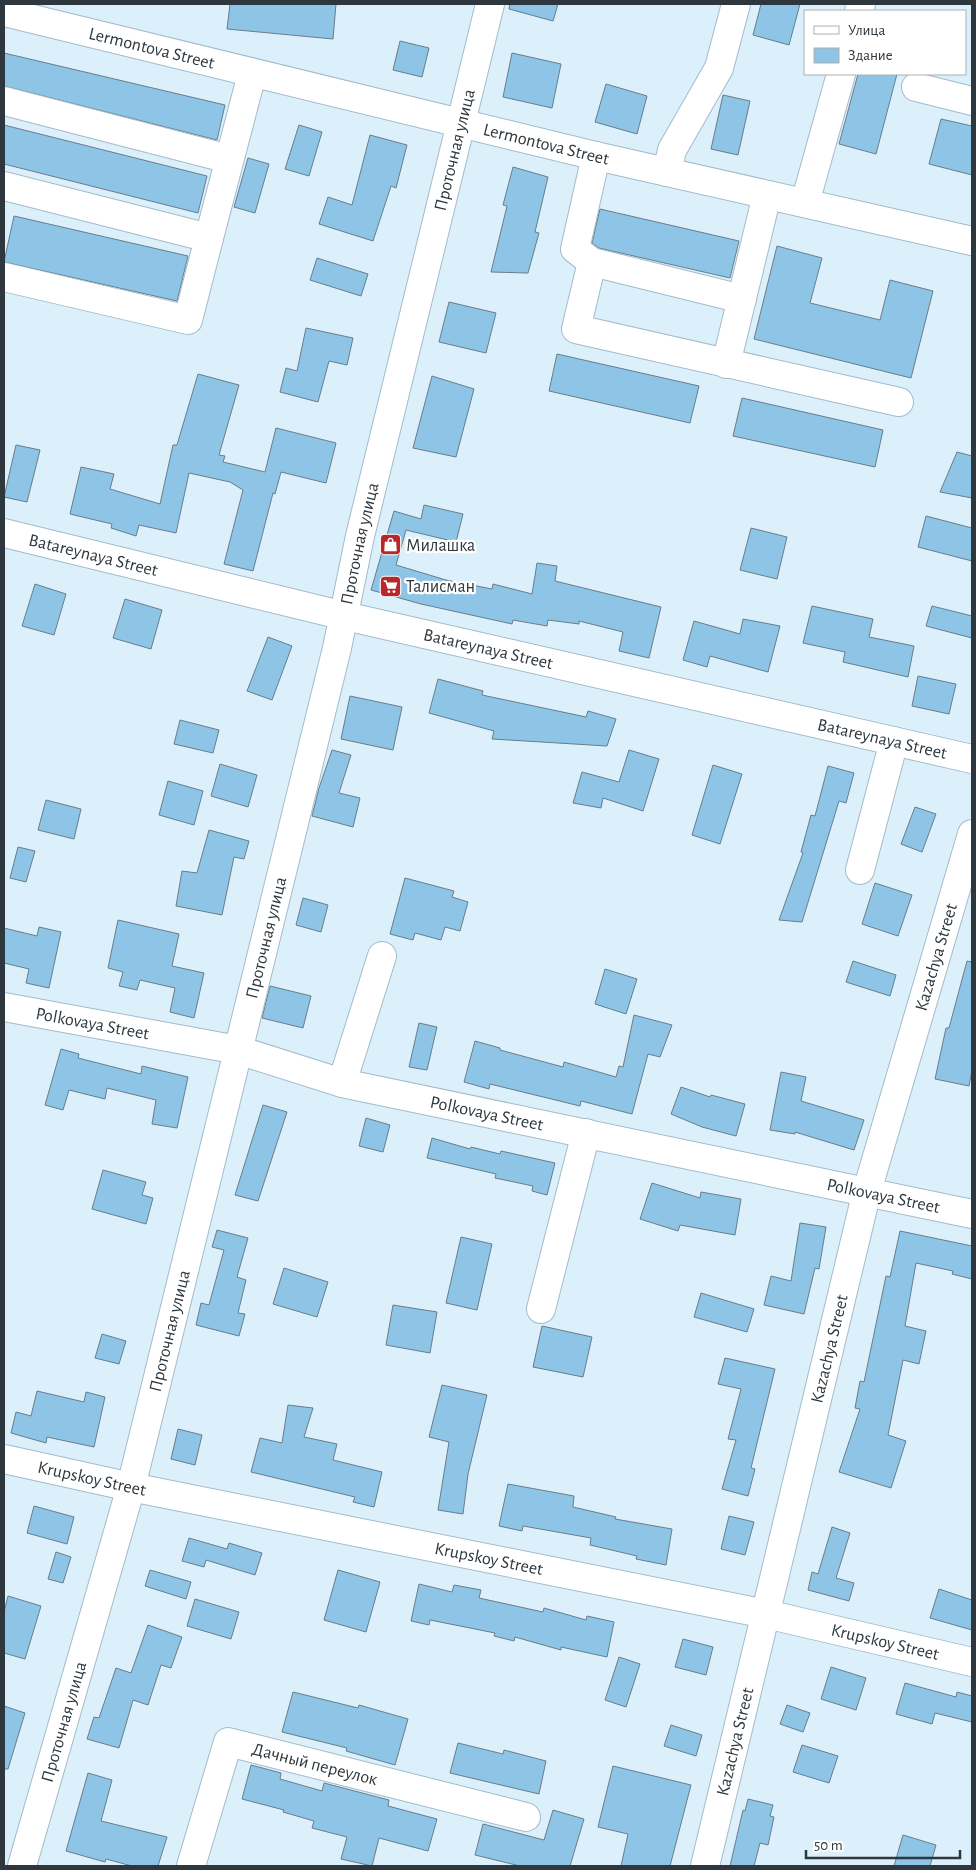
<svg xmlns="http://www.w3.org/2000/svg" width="976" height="1870" viewBox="0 0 976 1870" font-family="'Alegreya Sans',sans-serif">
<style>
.building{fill:#8ec5e6;stroke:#677d8b}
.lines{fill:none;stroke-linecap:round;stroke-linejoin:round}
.minor-casing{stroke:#a3bbca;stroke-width:30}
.minor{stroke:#fff;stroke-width:28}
.labels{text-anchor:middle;stroke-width:4.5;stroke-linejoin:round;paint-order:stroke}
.street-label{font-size:18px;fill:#2e373d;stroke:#fff}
.poi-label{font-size:18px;fill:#2e373d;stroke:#fff;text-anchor:start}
</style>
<rect width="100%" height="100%" fill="#dcf0fc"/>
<g class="building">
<path d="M230,4H336L333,39L227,29Z"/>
<path d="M510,4H558L553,21L509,9Z"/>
<path d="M761,4H800L789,45L753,35Z"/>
<path d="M400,41L429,48L422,77L393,70Z"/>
<path d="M4,53L225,105L217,140L4,86Z"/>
<path d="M512,53L561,64L552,108L503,97Z"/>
<path d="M858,74H897L876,154L839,144Z"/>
<path d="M606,84L647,96L637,134L595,122Z"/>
<path d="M723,95L750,101L738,155L711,149Z"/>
<path d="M941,119L972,126V175L929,164Z"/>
<path d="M4,125L207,176L198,213L4,164Z"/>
<path d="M299,125L322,132L309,176L285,169Z"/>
<path d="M370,135L407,145L396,188L391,186L373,241L319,224L328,197L352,205Z"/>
<path d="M248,158L269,164L255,213L234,207Z"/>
<path d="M513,167L548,177L535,232L539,233L528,273L491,272L507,206L503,205Z"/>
<path d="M600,209L739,241L730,278L599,248L592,243Z"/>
<path d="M14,216L188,256L177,301L4,262Z"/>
<path d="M777,246L822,258L810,303L880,320L890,280L933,291L911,378L754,339Z"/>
<path d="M317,258L368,274L361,296L310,280Z"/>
<path d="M449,302L496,313L486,353L439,342Z"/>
<path d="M306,328L353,338L347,365L329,361L318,402L280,392L286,368L297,371Z"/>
<path d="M557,354L699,386L690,423L549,391Z"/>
<path d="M198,374L239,385L219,455L225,456L223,462L265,472L276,428L336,443L326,483L281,472L275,494L273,493L253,571L224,564L243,490L230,482L189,473L176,533L139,525L136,536L111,528L112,524L70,514L81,467L114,474L110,489L160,504L173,445H177Z"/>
<path d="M432,376L474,389L456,457L413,448Z"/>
<path d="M742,398L883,430L875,467L733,436Z"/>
<path d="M16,445L40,450L27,502L4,497Z"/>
<path d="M957,452L972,456V498L940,492Z"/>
<path d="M424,505L463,514L456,542L406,530L396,565L446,580L492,589L493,584L532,594L537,563L557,566L555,581L661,607L649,658L619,651L623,632L579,621V624L548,620L547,626L513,620L512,624L421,604L371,590L394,511L421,519Z"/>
<path d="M926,516L972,528V561L918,547Z"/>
<path d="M751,528L787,537L777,579L740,570Z"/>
<path d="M35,584L66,594L54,635L22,626Z"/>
<path d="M125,599L162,610L151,649L113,638Z"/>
<path d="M812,606L873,619L869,637L914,646L908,677L843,662L845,652L803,643Z"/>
<path d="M932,606L972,616V638L926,626Z"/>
<path d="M743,619L780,626L768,672L710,656L707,667L683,660L694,621L740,634Z"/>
<path d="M268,637L292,646L272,700L247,691Z"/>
<path d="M918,676L956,684L949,714L912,706Z"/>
<path d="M438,679L483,691L482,695L586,717L588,711L616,719L607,746L492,739L494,731L429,713Z"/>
<path d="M350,696L402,707L393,750L341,739Z"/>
<path d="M180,720L219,730L213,753L174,744Z"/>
<path d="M332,750L351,755L339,793L360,798L353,827L312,816L319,788Z"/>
<path d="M629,750L659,759L643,811L603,798L601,808L573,803L582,772L619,782Z"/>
<path d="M220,764L257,775L248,807L211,796Z"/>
<path d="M713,765L742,774L720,844L692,835Z"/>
<path d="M828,766L854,773L846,803L839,801L802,922L779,920L803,853L801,852L811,815L815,816Z"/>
<path d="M168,781L203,791L194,825L159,815Z"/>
<path d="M46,800L81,809L74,839L38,830Z"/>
<path d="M915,807L936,814L922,852L901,844Z"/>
<path d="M209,830L249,841L244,859L234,857L222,915L176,906L182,871L197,873Z"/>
<path d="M18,847L35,851L26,882L10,878Z"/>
<path d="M405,878L454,891L452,897L468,902L460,931L445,927L441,940L415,933L413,940L390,934Z"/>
<path d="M875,883L912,895L898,936L862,924Z"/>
<path d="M303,898L328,905L321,932L296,925Z"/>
<path d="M118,920L179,934L172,966L204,973L194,1018L170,1012L175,988L140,980L137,990L119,986L123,972L108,968Z"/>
<path d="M39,927L61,932L49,988L26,983L29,969L4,963V928L37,936Z"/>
<path d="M853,961L896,975L890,996L846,982Z"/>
<path d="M967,961L972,962V1070L969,1086L935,1079L946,1028H949Z"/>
<path d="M605,969L637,979L626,1014L595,1004Z"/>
<path d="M270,986L311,996L303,1028L262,1018Z"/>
<path d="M634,1015L672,1025L660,1057L648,1054L632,1114L581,1101L580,1106L490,1084L489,1089L464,1082L475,1041L500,1048V1050L563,1067L564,1062L616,1077L619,1066L623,1067Z"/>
<path d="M419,1023L437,1027L427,1070L409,1067Z"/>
<path d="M61,1049L79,1054L78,1058L141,1074L142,1066L188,1077L177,1128L152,1124L156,1100L107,1088L105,1099L69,1090L63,1110L45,1105Z"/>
<path d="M781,1072L806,1077L801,1101L864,1120L854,1150L795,1132V1134L770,1130Z"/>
<path d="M681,1087L710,1097L711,1095L745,1104L736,1136L702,1127L671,1114Z"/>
<path d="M263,1105L287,1112L258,1201L235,1195Z"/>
<path d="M366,1118L390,1125L383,1152L359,1146Z"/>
<path d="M432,1138L470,1149L471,1147L500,1154L501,1151L555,1163L547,1195L532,1191L533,1186L495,1178L496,1174L427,1158Z"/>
<path d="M103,1170L146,1182L142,1195L153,1198L146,1224L92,1209Z"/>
<path d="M652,1183L700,1198L701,1192L741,1199L735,1235L680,1225L678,1231L640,1219Z"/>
<path d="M800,1223L826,1227L819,1269L815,1268L804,1314L764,1305L771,1276L791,1281Z"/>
<path d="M217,1230L248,1238L237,1277L246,1280L238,1313L245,1314L239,1336L196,1325L201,1303L209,1305L224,1250L212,1247Z"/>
<path d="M900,1231L972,1246V1279L952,1274L953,1271L916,1263L905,1326L926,1331L919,1364L903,1360L888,1435L906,1441L891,1488L839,1472L860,1409L855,1408L860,1381L864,1382L886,1276L890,1277Z"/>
<path d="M461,1237L492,1244L477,1310L446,1303Z"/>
<path d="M284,1268L328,1282L317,1317L273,1304Z"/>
<path d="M701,1293L754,1309L747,1332L694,1317Z"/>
<path d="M393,1305L437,1312L430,1353L386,1345Z"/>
<path d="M542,1326L592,1337L583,1377L533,1367Z"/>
<path d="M102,1334L126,1341L119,1364L95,1358Z"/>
<path d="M725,1358L775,1369L751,1468L755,1469L748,1496L722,1489L736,1440L728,1439L741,1389L718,1384Z"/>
<path d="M442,1385L487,1395L468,1474L463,1514L438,1510L449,1442L429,1437Z"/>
<path d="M37,1391L84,1402L86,1392L105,1397L94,1447L47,1437L46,1443L11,1433L16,1412L31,1416Z"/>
<path d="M288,1405L313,1408L304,1437L337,1444L333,1460L382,1472L374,1507L353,1502L355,1497L251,1472L260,1438L282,1443Z"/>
<path d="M178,1429L202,1435L195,1465L171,1459Z"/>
<path d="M508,1484L574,1496L573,1507L616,1517L615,1519L672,1529L666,1565L636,1559L637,1556L590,1545L591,1538L523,1526L522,1531L499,1526Z"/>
<path d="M34,1506L74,1517L67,1544L27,1533Z"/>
<path d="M729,1516L754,1522L745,1555L721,1549Z"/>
<path d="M832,1527L850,1533L836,1578L854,1583L849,1601L808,1590L812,1572L818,1574Z"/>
<path d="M189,1538L227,1549L229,1543L262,1553L255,1575L206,1560L204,1567L182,1561Z"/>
<path d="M56,1552L71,1557L63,1583L48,1579Z"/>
<path d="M150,1570L191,1582L186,1599L145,1586Z"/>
<path d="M338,1570L380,1582L366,1632L324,1620Z"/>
<path d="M419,1584L452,1592L454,1585L481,1590L479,1598L543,1612L544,1608L586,1620L587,1616L614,1622L607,1657L561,1647V1650L515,1637L514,1641L494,1636L495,1633L430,1620L429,1625L411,1621Z"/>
<path d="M939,1589L972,1600V1630L930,1618Z"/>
<path d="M8,1596L41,1606L25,1659L4,1653V1612Z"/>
<path d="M195,1599L239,1612L231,1639L187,1626Z"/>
<path d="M148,1625L182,1637L171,1668L161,1665L148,1705L133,1700L119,1748L87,1739L94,1717L99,1718L116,1668L131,1673Z"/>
<path d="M683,1639L713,1647L706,1675L675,1667Z"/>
<path d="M619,1657L640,1664L626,1707L605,1700Z"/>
<path d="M831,1667L866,1678L856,1710L821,1699Z"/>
<path d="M905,1683L956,1697L957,1692L972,1696V1722L935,1713L932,1724L896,1714Z"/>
<path d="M293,1692L358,1708L359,1705L408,1719L395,1765L346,1751L347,1748L282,1732Z"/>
<path d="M787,1705L810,1713L803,1732L780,1724Z"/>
<path d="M4,1706L25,1713L8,1769H4Z"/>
<path d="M671,1725L702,1735L696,1756L664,1746Z"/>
<path d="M458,1743L503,1754L504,1750L546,1761L539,1794L450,1773Z"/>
<path d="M802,1745L838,1756L829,1783L793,1772Z"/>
<path d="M251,1765L281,1773L280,1779L322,1791L324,1783L389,1800L388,1806L437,1819L428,1851L379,1838L372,1866L341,1859L347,1837L312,1828L314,1821L283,1812L284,1810L242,1799Z"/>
<path d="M613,1766L691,1785L670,1866H621L628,1834L598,1827Z"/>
<path d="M88,1773L112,1780L101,1821L167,1837L158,1866H132L106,1859L105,1862L66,1851Z"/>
<path d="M748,1799L773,1805L770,1816L774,1817L768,1845L760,1843L754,1866H730L743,1810L745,1811Z"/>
<path d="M553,1810L584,1819L570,1866H520L475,1855L483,1824L544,1840Z"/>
<path d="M903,1835L936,1845L930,1866H894Z"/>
</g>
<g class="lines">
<defs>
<g id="minor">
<path d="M859,11L861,4"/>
<path id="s1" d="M4,12L596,156L972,241"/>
<path d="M916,87L972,101"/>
<path d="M4,101L229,159"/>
<path d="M667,172L672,150L719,68L736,4"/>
<path d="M4,186L209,238L252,74"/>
<path d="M805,203L841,74"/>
<path d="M592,262L575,249L596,156"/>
<path d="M4,277L188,320L209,238"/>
<path d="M742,299L592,262L576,329L899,402"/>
<path d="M726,364L767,195"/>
<path id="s2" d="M4,533L345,616L972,759"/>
<path d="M860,870L894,741"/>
<path id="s3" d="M4,1007L238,1050L342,1083L972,1214"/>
<path d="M342,1083L382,956"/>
<path d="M541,1309L586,1133"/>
<path id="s4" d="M4,1459L131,1487L766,1614L972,1662"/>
<path id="s5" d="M22,1866L131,1487L337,648L360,536L490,4"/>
<path id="s6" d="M191,1866L228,1742L526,1817"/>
<path id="s7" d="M705,1866L867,1191L972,834"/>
</g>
</defs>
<use href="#minor" class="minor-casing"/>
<use href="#minor" class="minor"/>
</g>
<defs>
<symbol id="shop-square" viewBox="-11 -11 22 22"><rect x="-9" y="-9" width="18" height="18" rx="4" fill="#b8282b" stroke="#fff"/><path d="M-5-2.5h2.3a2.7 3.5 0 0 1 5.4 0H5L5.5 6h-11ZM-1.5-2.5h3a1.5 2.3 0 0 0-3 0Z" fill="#fff"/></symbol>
<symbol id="supermarket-square" viewBox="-11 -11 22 22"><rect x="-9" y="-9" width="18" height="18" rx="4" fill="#b8282b" stroke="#fff"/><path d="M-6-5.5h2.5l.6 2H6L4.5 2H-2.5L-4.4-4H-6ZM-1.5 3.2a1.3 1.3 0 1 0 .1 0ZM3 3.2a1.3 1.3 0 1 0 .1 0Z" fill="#fff"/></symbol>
</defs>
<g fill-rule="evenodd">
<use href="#shop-square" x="378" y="532" width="25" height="25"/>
<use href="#supermarket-square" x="378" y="574" width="25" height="25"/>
</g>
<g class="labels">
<g class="street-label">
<text dy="6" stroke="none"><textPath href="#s1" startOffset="152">Lermontova Street</textPath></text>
<text dy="6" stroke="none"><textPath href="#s1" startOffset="558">Lermontova Street</textPath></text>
<text dy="6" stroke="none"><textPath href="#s5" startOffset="1770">Проточная улица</textPath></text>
<text dy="6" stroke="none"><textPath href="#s5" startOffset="1365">Проточная улица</textPath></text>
<text dy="6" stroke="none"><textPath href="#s2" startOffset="92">Batareynaya Street</textPath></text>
<text dy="6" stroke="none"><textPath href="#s2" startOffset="498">Batareynaya Street</textPath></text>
<text dy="6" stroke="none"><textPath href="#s2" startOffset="902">Batareynaya Street</textPath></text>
<text dy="6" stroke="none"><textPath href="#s5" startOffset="960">Проточная улица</textPath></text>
<text dy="6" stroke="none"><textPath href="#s7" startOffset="938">Kazachya Street</textPath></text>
<text dy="6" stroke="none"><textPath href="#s3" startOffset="90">Polkovaya Street</textPath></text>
<text dy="6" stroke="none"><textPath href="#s3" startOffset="495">Polkovaya Street</textPath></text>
<text dy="6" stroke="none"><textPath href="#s3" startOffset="900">Polkovaya Street</textPath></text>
<text dy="6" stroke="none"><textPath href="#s5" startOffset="555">Проточная улица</textPath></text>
<text dy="6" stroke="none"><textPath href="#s7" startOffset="532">Kazachya Street</textPath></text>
<text dy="6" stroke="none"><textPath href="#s4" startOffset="90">Krupskoy Street</textPath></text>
<text dy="6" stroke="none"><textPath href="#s4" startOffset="495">Krupskoy Street</textPath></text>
<text dy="6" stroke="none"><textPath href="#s4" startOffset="900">Krupskoy Street</textPath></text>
<text dy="6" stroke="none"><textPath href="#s5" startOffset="150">Проточная улица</textPath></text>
<text dy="6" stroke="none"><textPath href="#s7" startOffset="128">Kazachya Street</textPath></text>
<text dy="6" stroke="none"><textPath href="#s6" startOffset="219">Дачный переулок</textPath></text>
</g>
<g class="poi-label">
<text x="406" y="551">Милашка</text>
<text x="406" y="592">Талисман</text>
</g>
</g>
<rect width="976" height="1870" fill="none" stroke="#2e373d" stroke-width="10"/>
<rect x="804" y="10" width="162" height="65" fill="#ffffff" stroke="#abafb1"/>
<rect x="814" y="26" width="25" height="8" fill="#ffffff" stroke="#abafb1"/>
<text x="848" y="35" font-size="15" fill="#2e373d">Улица</text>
<rect x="814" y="48" width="25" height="15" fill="#8ec5e6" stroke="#abafb1"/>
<text x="848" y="60" font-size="15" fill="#2e373d">Здание</text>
<path d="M806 1850v8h154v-8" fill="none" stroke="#2e373d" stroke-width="2.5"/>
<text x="814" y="1850" font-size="15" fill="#2e373d" stroke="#ffffff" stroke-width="4" paint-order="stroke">50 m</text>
</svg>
